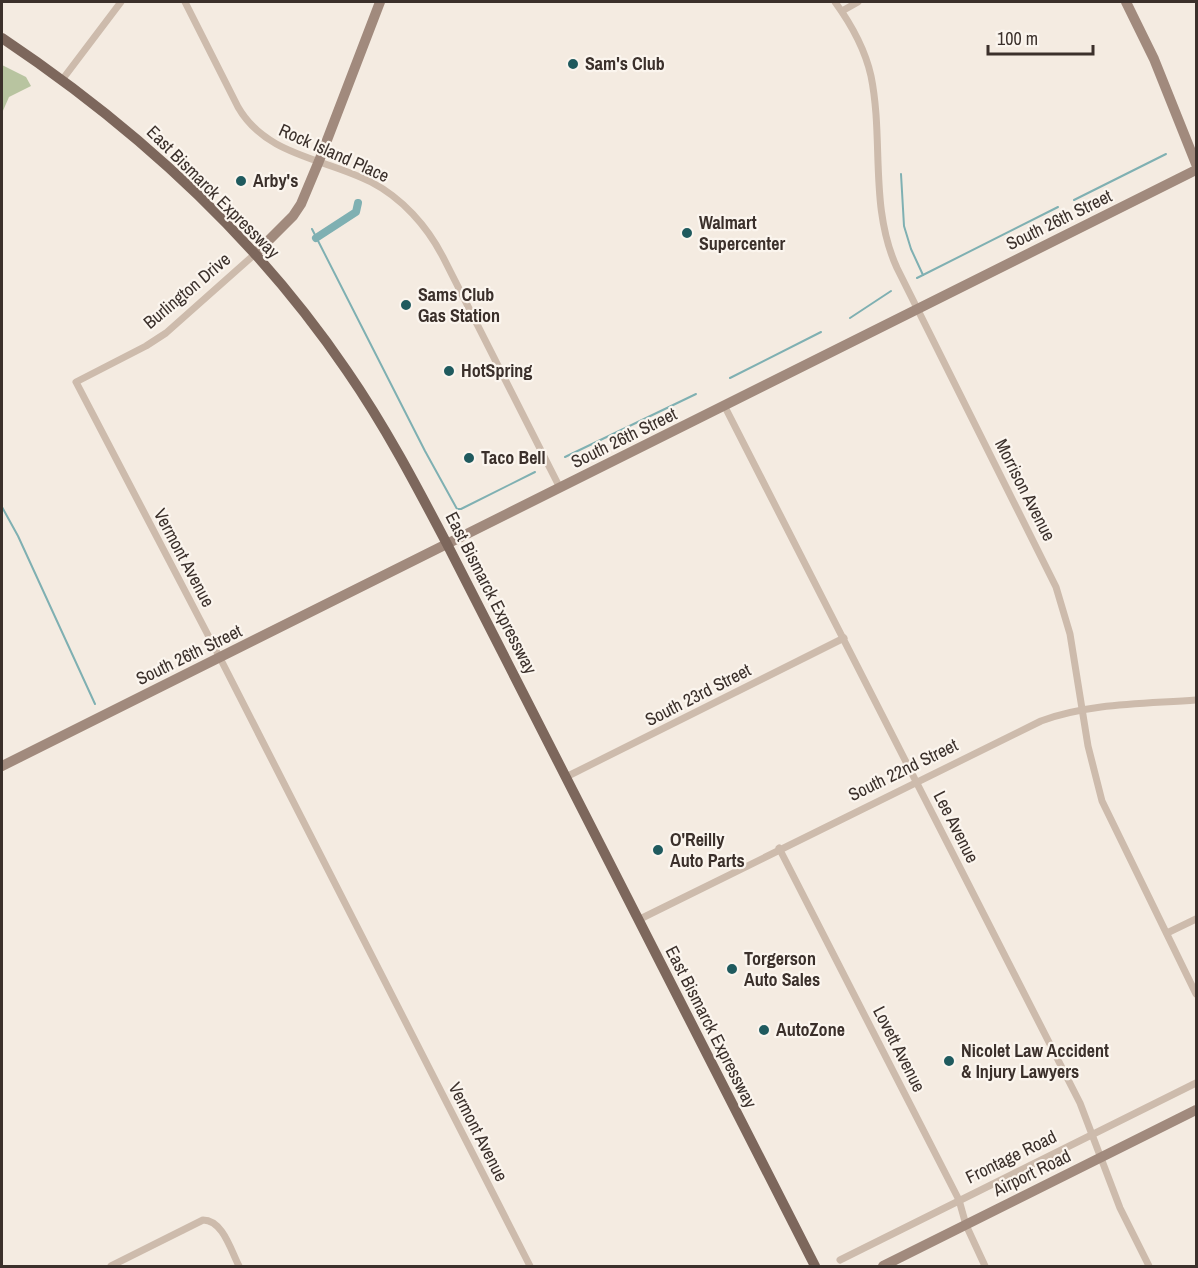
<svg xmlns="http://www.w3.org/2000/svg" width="1198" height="1268" viewBox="0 0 1198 1268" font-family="'Archivo Narrow',sans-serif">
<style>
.green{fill:#b8c4a0}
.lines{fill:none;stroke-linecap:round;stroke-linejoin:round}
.stream{stroke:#7fb0b2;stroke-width:2}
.canal{stroke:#7fb0b2;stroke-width:8}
.street{stroke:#cdbbac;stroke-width:7}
.secondary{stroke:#a18a7d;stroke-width:10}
.primary{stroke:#7d675c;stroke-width:10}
.poi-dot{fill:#1f5a5e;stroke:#fbf5ee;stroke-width:2}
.labels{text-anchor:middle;stroke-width:4.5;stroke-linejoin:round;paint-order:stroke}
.poi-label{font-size:18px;font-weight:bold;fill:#3b302b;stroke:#fbf5ee;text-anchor:start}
.street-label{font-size:18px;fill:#3b302b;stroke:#fbf5ee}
</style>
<rect width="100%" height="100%" fill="#f4ebe1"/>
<path class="green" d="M2,65L26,77L31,86L9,97L2,113Z"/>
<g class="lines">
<g class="stream">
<path d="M901,174L904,226L911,249L923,275"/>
<path d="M1074,200L1166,154"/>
<path d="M312,229L425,451L457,509H461L535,472"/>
<path d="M917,278L1058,207"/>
<path d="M850,318L891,291"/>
<path d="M730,378L821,332"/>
<path d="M565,457L696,394"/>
<path d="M2,507L18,536L95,704"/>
</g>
<path class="canal" d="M316,238L356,212L358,203"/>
<g class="street">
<path d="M185,2L238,107C266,156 324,158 371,182C402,198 427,226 443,257L560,488"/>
<path d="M835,2C851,24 865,49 871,76C884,140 869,207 897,268L1056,587L1070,634L1088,746L1102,801L1196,994"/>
<path d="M842,11L858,2"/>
<path d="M62,80L121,2"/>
<path d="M255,254L166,333L146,346L76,382L220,658L530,1266"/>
<path d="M725,407L1080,1103L1120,1208L1149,1266"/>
<path d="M566,777L844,638"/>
<path d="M779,848L959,1200L966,1225L985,1266"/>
<path d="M638,920L1041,721C1090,703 1144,704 1196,700"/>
<path d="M1167,933L1196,919"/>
<path d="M840,1260L1196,1083"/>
<path d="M111,1266L203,1220C223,1220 231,1251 239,1266"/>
</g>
<g class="secondary">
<path d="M1126,2L1154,59L1196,164"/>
<path d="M255,254L293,216L301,204L319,161L380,2"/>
<path d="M2,766L1196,170"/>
<path d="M883,1266L1196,1110"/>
</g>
<path class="primary" d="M2,38C135,127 256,237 347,371C385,426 416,485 447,544L815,1266"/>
</g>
<g class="poi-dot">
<circle cx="573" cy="64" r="6"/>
<circle cx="241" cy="181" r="6"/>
<circle cx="687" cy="233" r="6"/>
<circle cx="406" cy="305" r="6"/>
<circle cx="449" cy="371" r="6"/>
<circle cx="469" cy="458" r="6"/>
<circle cx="658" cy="850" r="6"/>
<circle cx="732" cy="969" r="6"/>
<circle cx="764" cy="1030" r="6"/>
<circle cx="949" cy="1061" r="6"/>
</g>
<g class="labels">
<g class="poi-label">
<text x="585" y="70">Sam's Club</text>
<text x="253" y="187">Arby's</text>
<text x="699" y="229">Walmart<tspan x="699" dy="21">Supercenter</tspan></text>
<text x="418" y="301">Sams Club<tspan x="418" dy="21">Gas Station</tspan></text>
<text x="461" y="377">HotSpring</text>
<text x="481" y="464">Taco Bell</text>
<text x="670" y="846">O'Reilly<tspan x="670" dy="21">Auto Parts</tspan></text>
<text x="744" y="965">Torgerson<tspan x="744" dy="21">Auto Sales</tspan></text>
<text x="776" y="1036">AutoZone</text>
<text x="961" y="1057">Nicolet Law Accident<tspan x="961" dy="21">&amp; Injury Lawyers</tspan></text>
</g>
<g class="street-label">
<text transform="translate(334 153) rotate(24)" y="6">Rock Island Place</text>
<text transform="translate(213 192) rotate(45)" y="6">East Bismarck Expressway</text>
<text transform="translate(1059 220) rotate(-26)" y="6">South 26th Street</text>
<text transform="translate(187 291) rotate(-40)" y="6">Burlington Drive</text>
<text transform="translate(624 438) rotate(-26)" y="6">South 26th Street</text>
<text transform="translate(1025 490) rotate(63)" y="6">Morrison Avenue</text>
<text transform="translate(184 558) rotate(62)" y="6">Vermont Avenue</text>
<text transform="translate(491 593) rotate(63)" y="6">East Bismarck Expressway</text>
<text transform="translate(189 655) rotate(-26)" y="6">South 26th Street</text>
<text transform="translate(698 695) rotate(-27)" y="6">South 23rd Street</text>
<text transform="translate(903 770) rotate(-26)" y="6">South 22nd Street</text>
<text transform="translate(956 827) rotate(63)" y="6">Lee Avenue</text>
<text transform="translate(711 1027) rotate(63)" y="6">East Bismarck Expressway</text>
<text transform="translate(899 1049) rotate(63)" y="6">Lovett Avenue</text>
<text transform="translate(478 1132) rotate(63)" y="6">Vermont Avenue</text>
<text transform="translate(1011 1157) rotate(-26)" y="6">Frontage Road</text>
<text transform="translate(1032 1173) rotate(-26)" y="6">Airport Road</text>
</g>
</g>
<rect width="1198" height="1268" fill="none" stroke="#3b302b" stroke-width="6"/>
<path d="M988 45v9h105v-9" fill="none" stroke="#3b302b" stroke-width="3"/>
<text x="997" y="45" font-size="18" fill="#3b302b" stroke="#fbf5ee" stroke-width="4.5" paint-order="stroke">100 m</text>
</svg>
